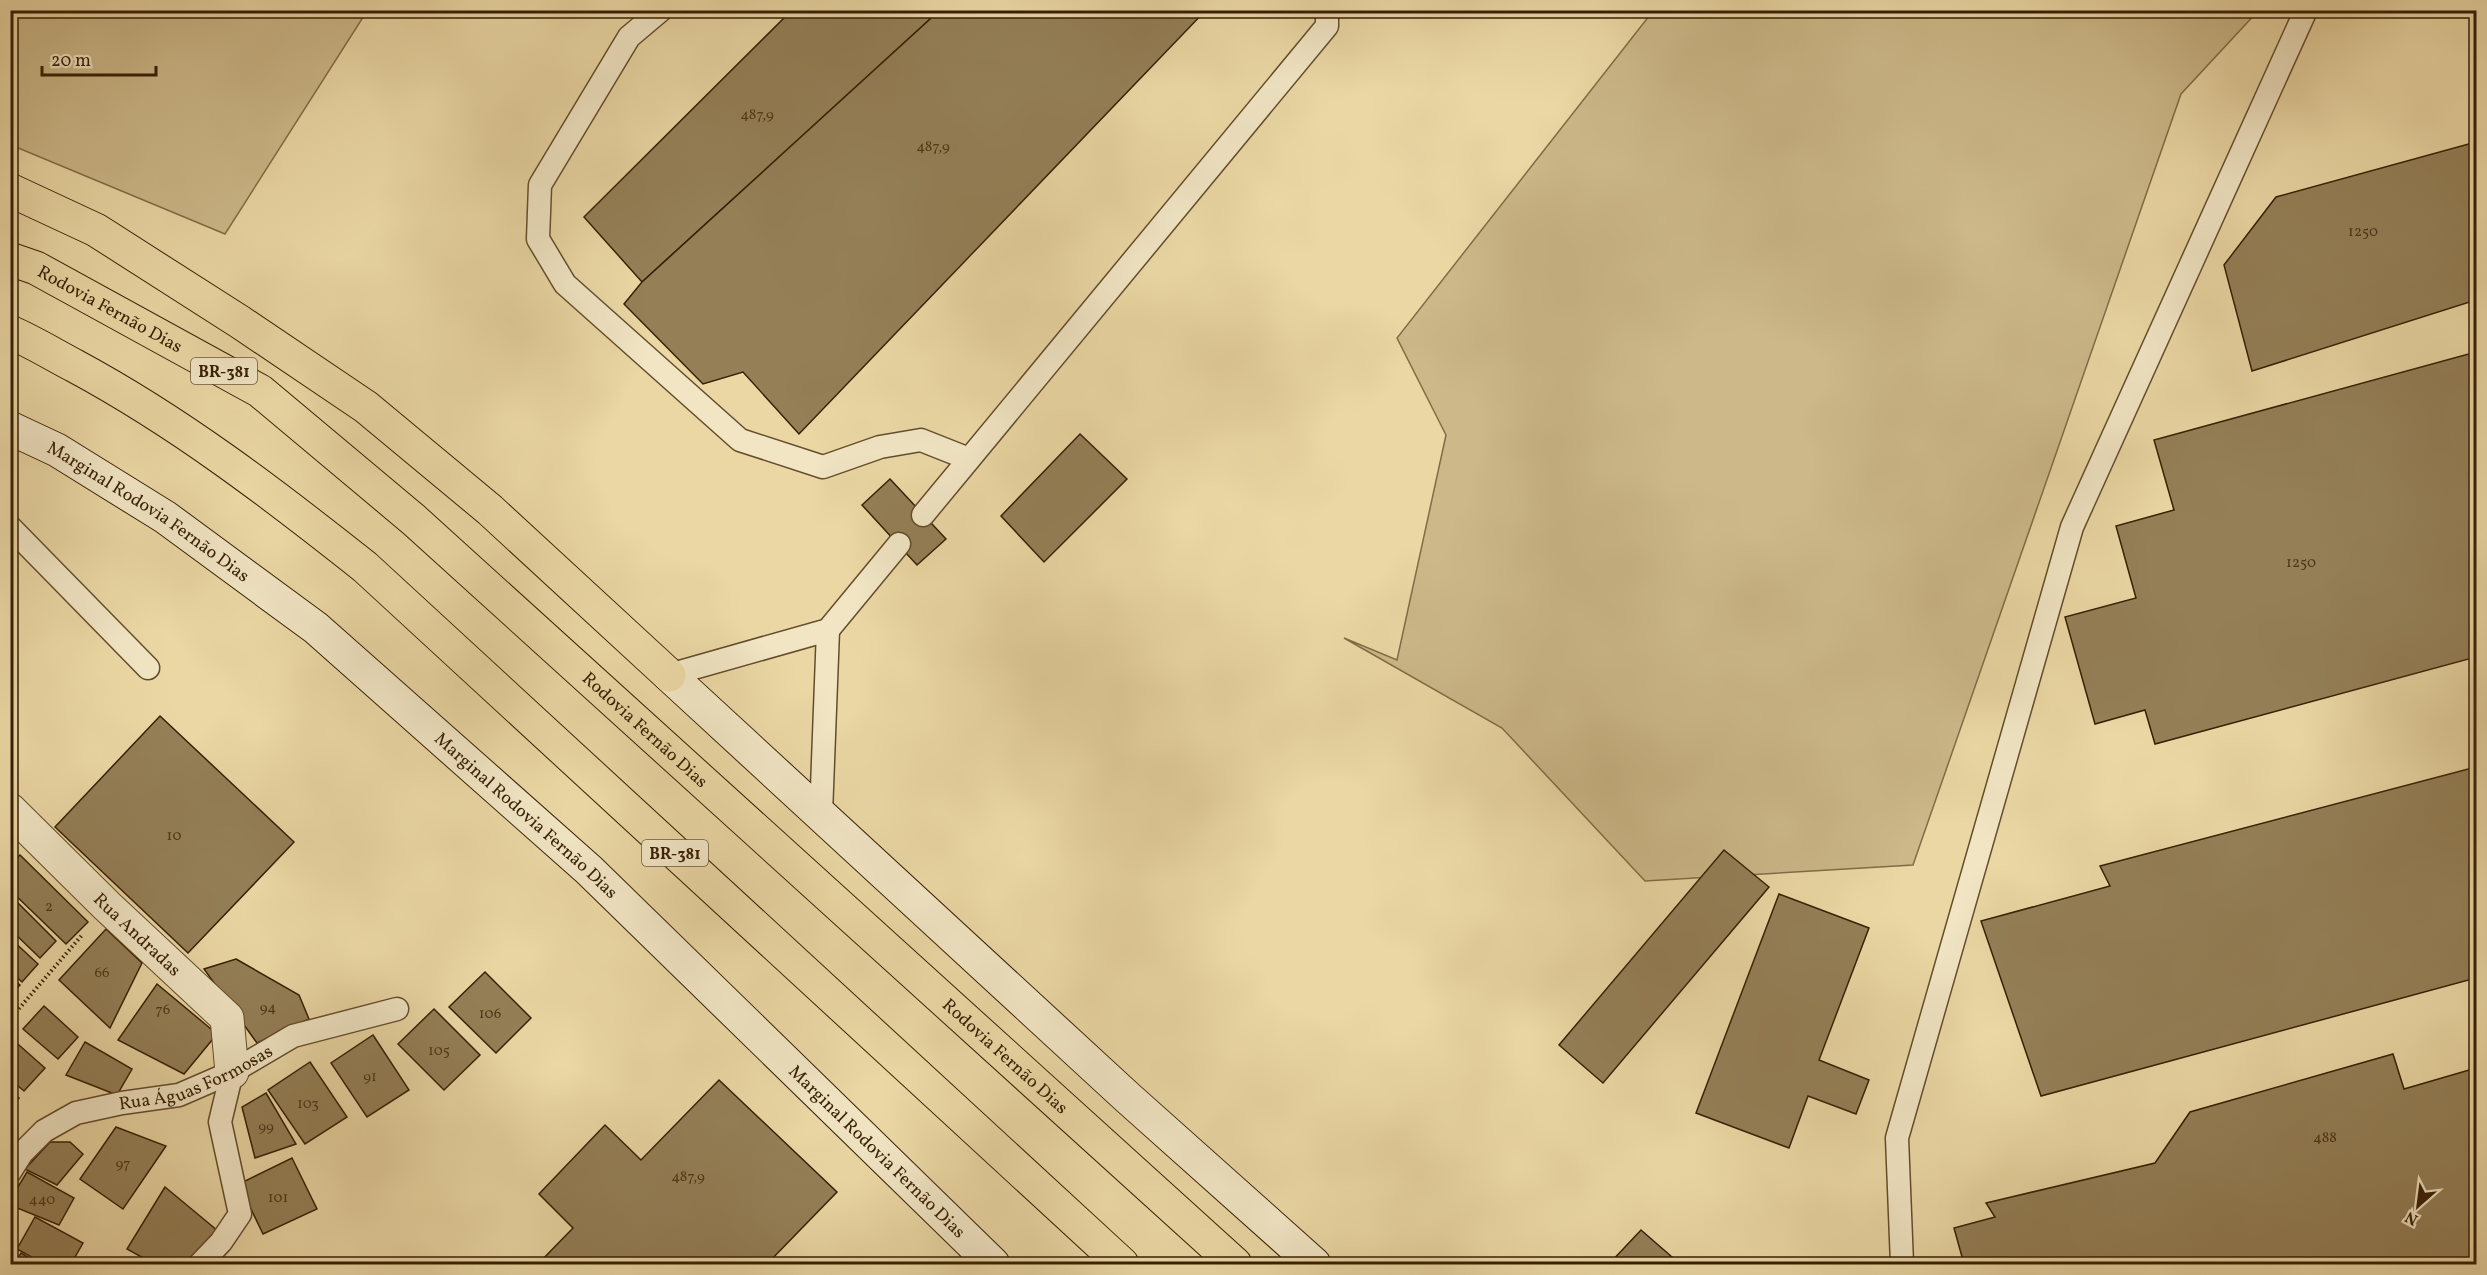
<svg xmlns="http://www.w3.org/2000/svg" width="2487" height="1275" viewBox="0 0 2487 1275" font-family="Vollkorn,serif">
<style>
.green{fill:#ccb889;stroke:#826c46;stroke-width:1.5}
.building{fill:#947f57;stroke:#371f04;stroke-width:1.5}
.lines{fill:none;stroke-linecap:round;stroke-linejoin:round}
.lane-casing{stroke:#644d2c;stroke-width:25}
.street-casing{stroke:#644d2c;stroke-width:35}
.secondary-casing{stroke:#371f04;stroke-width:35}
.highway-casing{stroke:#371f04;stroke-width:35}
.path{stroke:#371f04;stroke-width:4;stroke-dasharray:1.5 3;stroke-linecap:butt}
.lane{stroke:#f1e5c4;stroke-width:22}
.street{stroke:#f1e5c4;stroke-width:33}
.secondary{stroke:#f1e5c4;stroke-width:33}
.highway{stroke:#ead7a4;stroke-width:33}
.labels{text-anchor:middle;stroke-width:4.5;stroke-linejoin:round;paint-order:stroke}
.number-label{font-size:15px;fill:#4e3719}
.shield{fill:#f1e5c4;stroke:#6f5a3e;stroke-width:1.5}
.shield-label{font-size:16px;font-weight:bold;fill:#371f04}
.street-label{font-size:18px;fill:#371f04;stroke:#f1e5c4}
</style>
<rect width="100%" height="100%" fill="#ead7a4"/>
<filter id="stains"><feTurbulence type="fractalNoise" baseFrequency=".00333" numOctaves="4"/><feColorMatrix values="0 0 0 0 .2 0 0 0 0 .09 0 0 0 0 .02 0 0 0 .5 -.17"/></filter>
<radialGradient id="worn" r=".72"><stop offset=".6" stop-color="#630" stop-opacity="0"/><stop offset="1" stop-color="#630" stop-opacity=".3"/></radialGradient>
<g class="green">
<path d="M10,11L11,10L367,11L225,234L11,145Z"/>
<path d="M1653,11H2258L2181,94L1913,865L1645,881L1502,728L1344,638L1397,660L1446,435L1397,338Z"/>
</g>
<g class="building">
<path d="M792,10H940L642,282L584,217Z"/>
<path d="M940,10H1206L799,434L743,372L703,384L624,304L642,282Z"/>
<path d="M2476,142V300L2252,371L2224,265L2276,197Z"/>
<path d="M2476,352V657L2155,744L2145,710L2095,724L2065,617L2136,598L2116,526L2174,510L2154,440Z"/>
<path d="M1080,434L1127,479L1044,562L1001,516Z"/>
<path d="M890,479L946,539L917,565L862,505Z"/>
<path d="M160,716L294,842L188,953L55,827Z"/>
<path d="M2476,767V978L2041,1096L1981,921L2110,886L2100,866Z"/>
<path d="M1724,850L1769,887L1603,1083L1559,1045Z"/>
<path d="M20,855L88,922L66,944L10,890V864Z"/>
<path d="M1779,894L1869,928L1819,1060L1869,1080L1856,1114L1808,1096L1789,1148L1696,1113Z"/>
<path d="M10,895L56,941L40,958L10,929Z"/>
<path d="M106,929L142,963L110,1028L59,980Z"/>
<path d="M10,938L38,964L22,982L10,971Z"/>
<path d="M236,959L299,995L309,1019L257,1043L204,969Z"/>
<path d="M485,972L531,1018L496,1053L449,1007Z"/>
<path d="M10,976L20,985L10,996Z"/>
<path d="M157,984L217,1034L184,1074L118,1040Z"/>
<path d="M44,1006L78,1037L58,1059L23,1029Z"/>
<path d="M434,1009L480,1055L444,1090L398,1044Z"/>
<path d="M373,1035L409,1090L367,1117L331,1063Z"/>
<path d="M11,1038L45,1068L24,1091L10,1079Z"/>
<path d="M85,1042L132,1069L117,1095L66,1075Z"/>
<path d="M2393,1054L2404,1089L2476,1068V1264H1964L1954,1228L1995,1217L1986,1203L2155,1163L2190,1112Z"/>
<path d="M310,1062L347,1117L305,1144L268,1090Z"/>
<path d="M719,1080L837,1192L767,1264H538L573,1228L539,1194L605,1125L641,1160Z"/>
<path d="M10,1091L19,1098L10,1107Z"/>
<path d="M266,1093L296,1144L255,1158L242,1107Z"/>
<path d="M116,1127L166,1146L123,1209L80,1179Z"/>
<path d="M50,1142H70L83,1154L57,1185L25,1169Z"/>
<path d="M292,1158L317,1209L263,1234L239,1184Z"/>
<path d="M27,1172L74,1198L59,1225L10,1205V1200Z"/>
<path d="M165,1187L218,1231L185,1264H154L127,1249Z"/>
<path d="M35,1217L83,1243L71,1264H44L17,1249Z"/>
<path d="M1641,1230L1680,1264H1609Z"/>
<path d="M21,1253L39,1264H14Z"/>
</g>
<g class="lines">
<defs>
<g id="lane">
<path d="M661,10L629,37L540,185L538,239L565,284L740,440L823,467L880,447L921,440L969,459"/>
<path d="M923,515L1327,26V10"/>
<path d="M10,527L148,668"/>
<path d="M669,675L828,630L899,544"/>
<path d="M821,814L828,630"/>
<path id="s1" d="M10,1172L22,1153L44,1131L76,1113L122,1103L179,1095L232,1072L293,1036L397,1009"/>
<path d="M200,1264L221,1242L240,1214L220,1122L232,1072"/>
<path d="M1902,1264L1897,1138L2072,527L2306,10"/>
</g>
<g id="street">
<path id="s2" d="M10,810L107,906L227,1018L232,1072"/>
</g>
<g id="secondary">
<path id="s3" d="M10,428L57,450L165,517L316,628L589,870L993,1264"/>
<path d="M669,675L1127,1097L1314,1264"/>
</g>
<g id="highway">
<path d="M10,190L96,230L240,322L366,407L490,510L669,675"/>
<path id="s4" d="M10,259L36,268L260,391L414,520L1235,1264"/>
<path d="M10,332C33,342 54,355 75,366C179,422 273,494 365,567L1122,1264"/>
</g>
</defs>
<use href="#lane" class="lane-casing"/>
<use href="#street" class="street-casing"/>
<use href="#secondary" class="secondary-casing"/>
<use href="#highway" class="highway-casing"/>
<path class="path" d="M10,1019L83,934"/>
<use href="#lane" class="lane"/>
<use href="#street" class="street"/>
<use href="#secondary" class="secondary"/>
<use href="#highway" class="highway"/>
</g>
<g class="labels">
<g class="number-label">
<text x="757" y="119">487,9</text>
<text x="933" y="151">487,9</text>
<text x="2363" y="236">1250</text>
<text x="2301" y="567">1250</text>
<text x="174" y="840">10</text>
<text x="49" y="911">2</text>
<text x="102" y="977">66</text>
<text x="268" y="1012">94</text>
<text x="163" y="1014">76</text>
<text x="490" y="1018">106</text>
<text x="439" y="1055">105</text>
<text x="370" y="1081">91</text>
<text x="308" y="1108">103</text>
<text x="266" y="1131">99</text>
<text x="2325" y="1142">488</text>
<text x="123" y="1168">97</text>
<text x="688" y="1181">487,9</text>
<text x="278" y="1202">101</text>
<text x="42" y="1204">440</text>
</g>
<g class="shield">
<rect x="191" y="358" width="66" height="26" rx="4.5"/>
<rect x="642" y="840" width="66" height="26" rx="4.5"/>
</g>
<g class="shield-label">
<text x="224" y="377">BR-381</text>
<text x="675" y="859">BR-381</text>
</g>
<g class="street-label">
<text dy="6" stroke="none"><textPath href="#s4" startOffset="112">Rodovia Fernão Dias</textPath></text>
<text dy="6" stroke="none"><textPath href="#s3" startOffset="162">Marginal Rodovia Fernão Dias</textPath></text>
<text dy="6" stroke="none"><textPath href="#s4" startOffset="796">Rodovia Fernão Dias</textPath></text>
<text dy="6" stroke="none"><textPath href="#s3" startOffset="648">Marginal Rodovia Fernão Dias</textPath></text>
<text dy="6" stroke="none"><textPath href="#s2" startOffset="178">Rua Andradas</textPath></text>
<text dy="6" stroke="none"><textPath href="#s4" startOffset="1282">Rodovia Fernão Dias</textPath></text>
<text dy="6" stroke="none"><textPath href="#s1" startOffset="216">Rua Águas Formosas</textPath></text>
<text dy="6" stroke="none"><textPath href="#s3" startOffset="1134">Marginal Rodovia Fernão Dias</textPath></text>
</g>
</g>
<rect width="2487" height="1275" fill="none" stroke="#ead7a4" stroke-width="36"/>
<rect x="12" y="12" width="2463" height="1251" fill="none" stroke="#371f04" stroke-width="3"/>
<rect x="18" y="18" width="2451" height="1239" fill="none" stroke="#371f04" stroke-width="1.5"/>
<g transform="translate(2418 1206) rotate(208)" stroke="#f1e5c4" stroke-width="4.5" paint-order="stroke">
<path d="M0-4.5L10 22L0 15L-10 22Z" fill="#371f04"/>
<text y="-9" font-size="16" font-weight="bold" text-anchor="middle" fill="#371f04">N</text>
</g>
<path d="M42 66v9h114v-9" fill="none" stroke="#371f04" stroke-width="3"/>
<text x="51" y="66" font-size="18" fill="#371f04" stroke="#f1e5c4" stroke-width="4.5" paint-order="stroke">20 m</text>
<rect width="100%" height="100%" filter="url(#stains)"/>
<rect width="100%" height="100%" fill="url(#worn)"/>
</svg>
